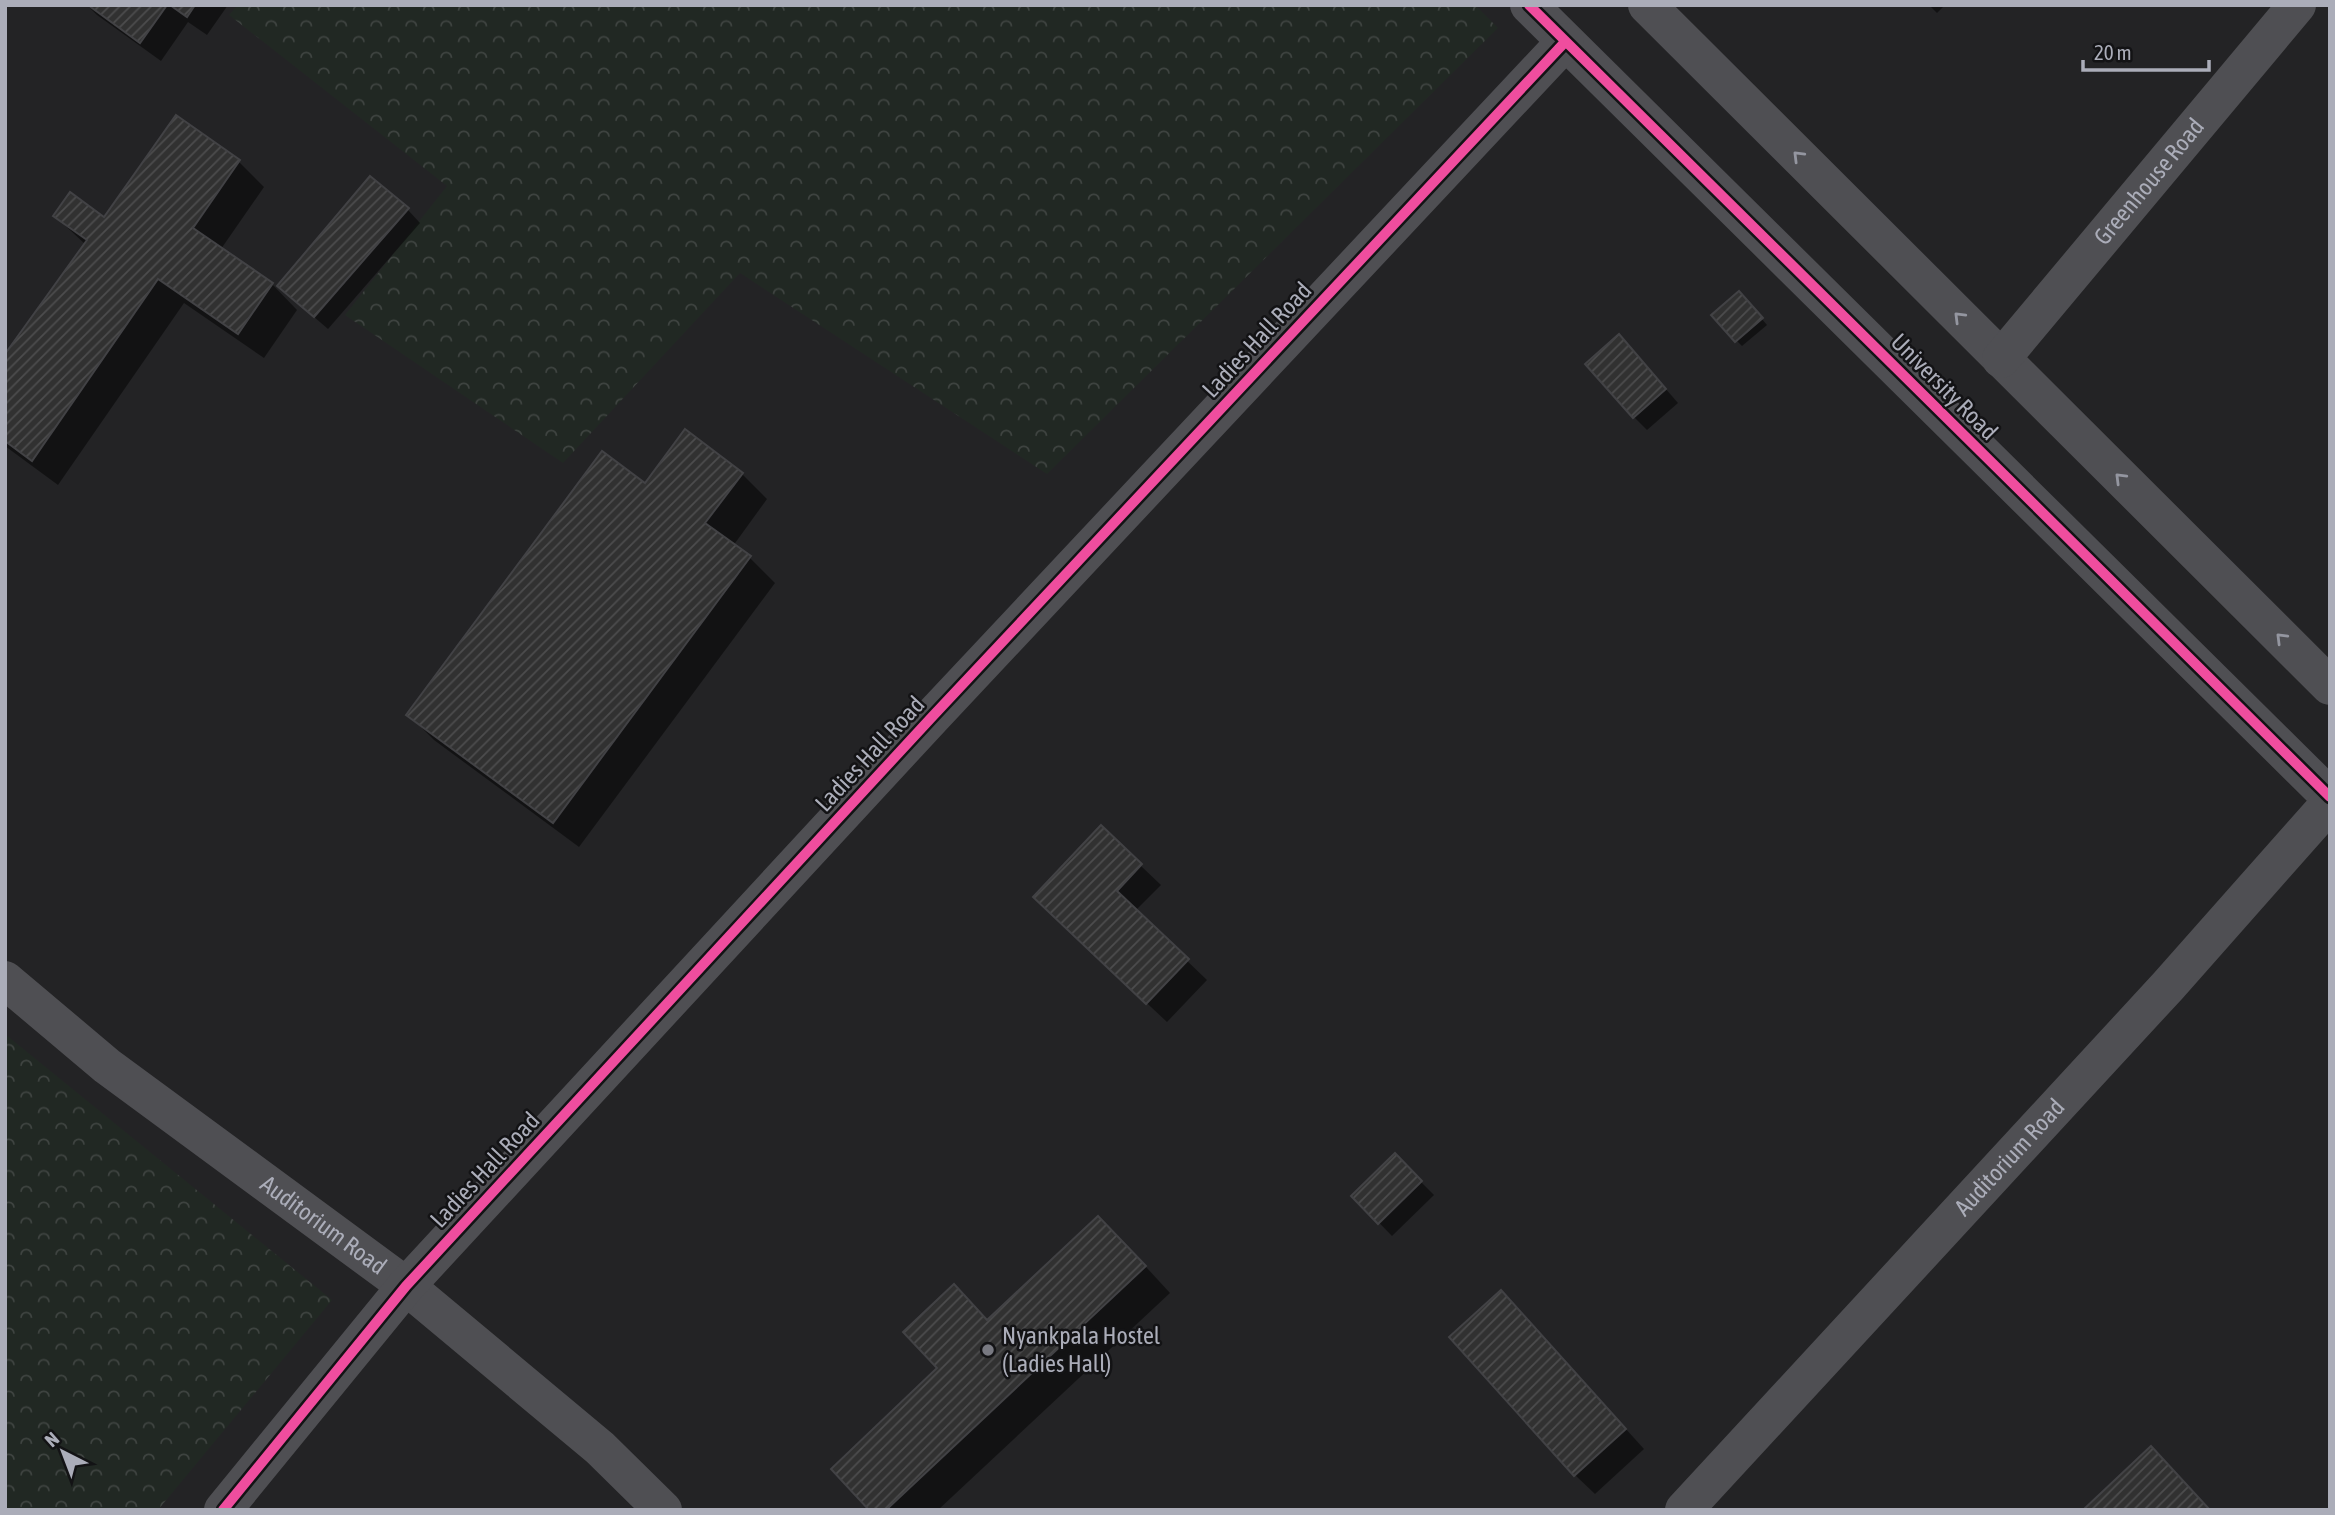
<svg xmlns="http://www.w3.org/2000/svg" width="2335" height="1515" viewBox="0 0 2335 1515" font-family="'Asap Condensed',sans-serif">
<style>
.built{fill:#232325}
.forest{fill:url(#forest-crowns)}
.shadow{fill:#0007}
.building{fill:url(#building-hatch);stroke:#424245;stroke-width:2}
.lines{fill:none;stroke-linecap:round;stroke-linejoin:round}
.minor{stroke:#4f4f53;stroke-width:38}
.cycleway-casing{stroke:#131315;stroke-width:15}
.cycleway{stroke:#ef4d9e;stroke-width:10}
.oneway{stroke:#9496a0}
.poi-dot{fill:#787981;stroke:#131315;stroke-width:2.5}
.labels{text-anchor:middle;stroke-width:5;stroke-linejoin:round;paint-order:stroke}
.street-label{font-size:24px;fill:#abadb9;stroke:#131315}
.poi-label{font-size:24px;fill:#abadb9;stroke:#131315;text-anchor:start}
</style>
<defs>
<pattern id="forest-crowns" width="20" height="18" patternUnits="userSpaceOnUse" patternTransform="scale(1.75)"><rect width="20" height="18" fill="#212823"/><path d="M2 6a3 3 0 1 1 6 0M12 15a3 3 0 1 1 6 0" fill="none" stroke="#3f4441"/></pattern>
<pattern id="building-hatch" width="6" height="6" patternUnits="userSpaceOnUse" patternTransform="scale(1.75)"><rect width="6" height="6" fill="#313131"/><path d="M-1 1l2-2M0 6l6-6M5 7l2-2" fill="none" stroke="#4c4c4d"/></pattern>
</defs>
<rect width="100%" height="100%" fill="#191919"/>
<rect class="built" x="5" y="5" width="2325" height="1505"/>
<g class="forest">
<path d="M238,5H1475L1498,28L1047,474L740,273L563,463L345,315L447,186L229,15Z"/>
<path d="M5,1034L332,1300L158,1510H5Z"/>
</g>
<g class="shadow">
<path d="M87,5H228L207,35L188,22L161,61L97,15Z"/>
<path d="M1929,5H1945L1937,13Z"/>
<path d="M239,162L264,187L221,249L272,284L297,310L264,358L184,303L58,485L5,446V357L86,245L55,216L104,219Z"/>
<path d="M408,210L420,223L328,329L292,298Z"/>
<path d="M1745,299L1767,325L1742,346L1736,340Z"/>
<path d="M1632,350L1678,403L1647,430L1634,417Z"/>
<path d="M742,474L767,499L733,546L750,558L775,583L579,847L434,740L409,715Z"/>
<path d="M1101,828L1161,885L1135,911L1207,980L1167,1022L1055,917Z"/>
<path d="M1395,1156L1434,1195L1392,1236L1353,1196Z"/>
<path d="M1124,1243L1170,1293L938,1510H871L940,1369L988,1322Z"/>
<path d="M1520,1312L1644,1449L1595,1494L1575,1475Z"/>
</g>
<g class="building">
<path d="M88,5H167L140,43Z"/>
<path d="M170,5H195L187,17Z"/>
<path d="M176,115L240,160L193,228L273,283L238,334L158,279L32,461L5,441V354L87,240L53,216L70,192L104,217Z"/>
<path d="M370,176L409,208L314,317L277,286Z"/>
<path d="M1739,291L1763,318L1735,342L1711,315Z"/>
<path d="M1619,334L1666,389L1633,418L1585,364Z"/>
<path d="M685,429L743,473L705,523L751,556L553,823L406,715L602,451L645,483Z"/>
<path d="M1101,825L1142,864L1117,891L1189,959L1146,1004L1033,897Z"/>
<path d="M1395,1153L1422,1181L1378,1224L1351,1196Z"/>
<path d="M1098,1216L1146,1266L886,1510H869L831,1469L937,1368L903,1332L954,1284L987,1320Z"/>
<path d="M1501,1290L1626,1429L1574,1476L1449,1337Z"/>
<path d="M2151,1446L2210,1510H2083Z"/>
</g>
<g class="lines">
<g class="minor">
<path d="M1529,5L2330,797"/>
<path d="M1647,5L2330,686"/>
<path id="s1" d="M2001,359L2297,5"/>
<path id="s2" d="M5,980L107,1066L406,1286L600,1448L663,1510"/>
<path d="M223,1510L406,1286L931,718L1565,42"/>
<path id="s3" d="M1684,1510L2168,986L2330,803"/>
</g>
<defs>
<g id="cycleway">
<path d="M1529,5L2330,797"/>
<path d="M223,1510L406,1286L931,718L1565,42"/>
</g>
</defs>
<use href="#cycleway" class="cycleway-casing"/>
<use href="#cycleway" class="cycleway"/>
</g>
<defs><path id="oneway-chevron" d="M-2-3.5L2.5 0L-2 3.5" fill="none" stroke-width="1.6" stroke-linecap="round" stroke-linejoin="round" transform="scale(1.75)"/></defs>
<g class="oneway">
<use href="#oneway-chevron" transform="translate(1798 156) rotate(-135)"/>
<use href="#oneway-chevron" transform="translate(1959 317) rotate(-135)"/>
<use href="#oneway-chevron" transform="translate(2120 478) rotate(-135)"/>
<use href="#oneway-chevron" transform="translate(2281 638) rotate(-135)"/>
</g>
<circle class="poi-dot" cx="988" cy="1350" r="7"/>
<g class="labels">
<g class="street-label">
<text dy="8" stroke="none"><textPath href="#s1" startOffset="231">Greenhouse Road</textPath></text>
<text transform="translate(1257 340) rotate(-47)" y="8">Ladies Hall Road</text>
<text transform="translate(1944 387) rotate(45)" y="8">University Road</text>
<text transform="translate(870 754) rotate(-47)" y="8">Ladies Hall Road</text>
<text dy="8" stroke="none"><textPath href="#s3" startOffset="480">Auditorium Road</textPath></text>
<text transform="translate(485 1170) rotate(-47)" y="8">Ladies Hall Road</text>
<text dy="8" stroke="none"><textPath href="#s2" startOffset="402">Auditorium Road</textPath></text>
</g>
<g class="poi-label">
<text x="1002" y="1344">Nyankpala Hostel<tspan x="1002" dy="28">(Ladies Hall)</tspan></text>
</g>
</g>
<rect width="2335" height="1515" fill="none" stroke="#abadb9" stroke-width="14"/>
<g transform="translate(63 1452) rotate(318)" stroke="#131315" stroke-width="5" paint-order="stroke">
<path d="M0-5L12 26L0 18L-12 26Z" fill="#abadb9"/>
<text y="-10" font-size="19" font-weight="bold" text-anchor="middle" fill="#abadb9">N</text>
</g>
<path d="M2083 60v10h126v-10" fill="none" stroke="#abadb9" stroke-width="3.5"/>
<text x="2094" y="60" font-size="21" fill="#abadb9" stroke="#131315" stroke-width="5" paint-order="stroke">20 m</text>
</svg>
